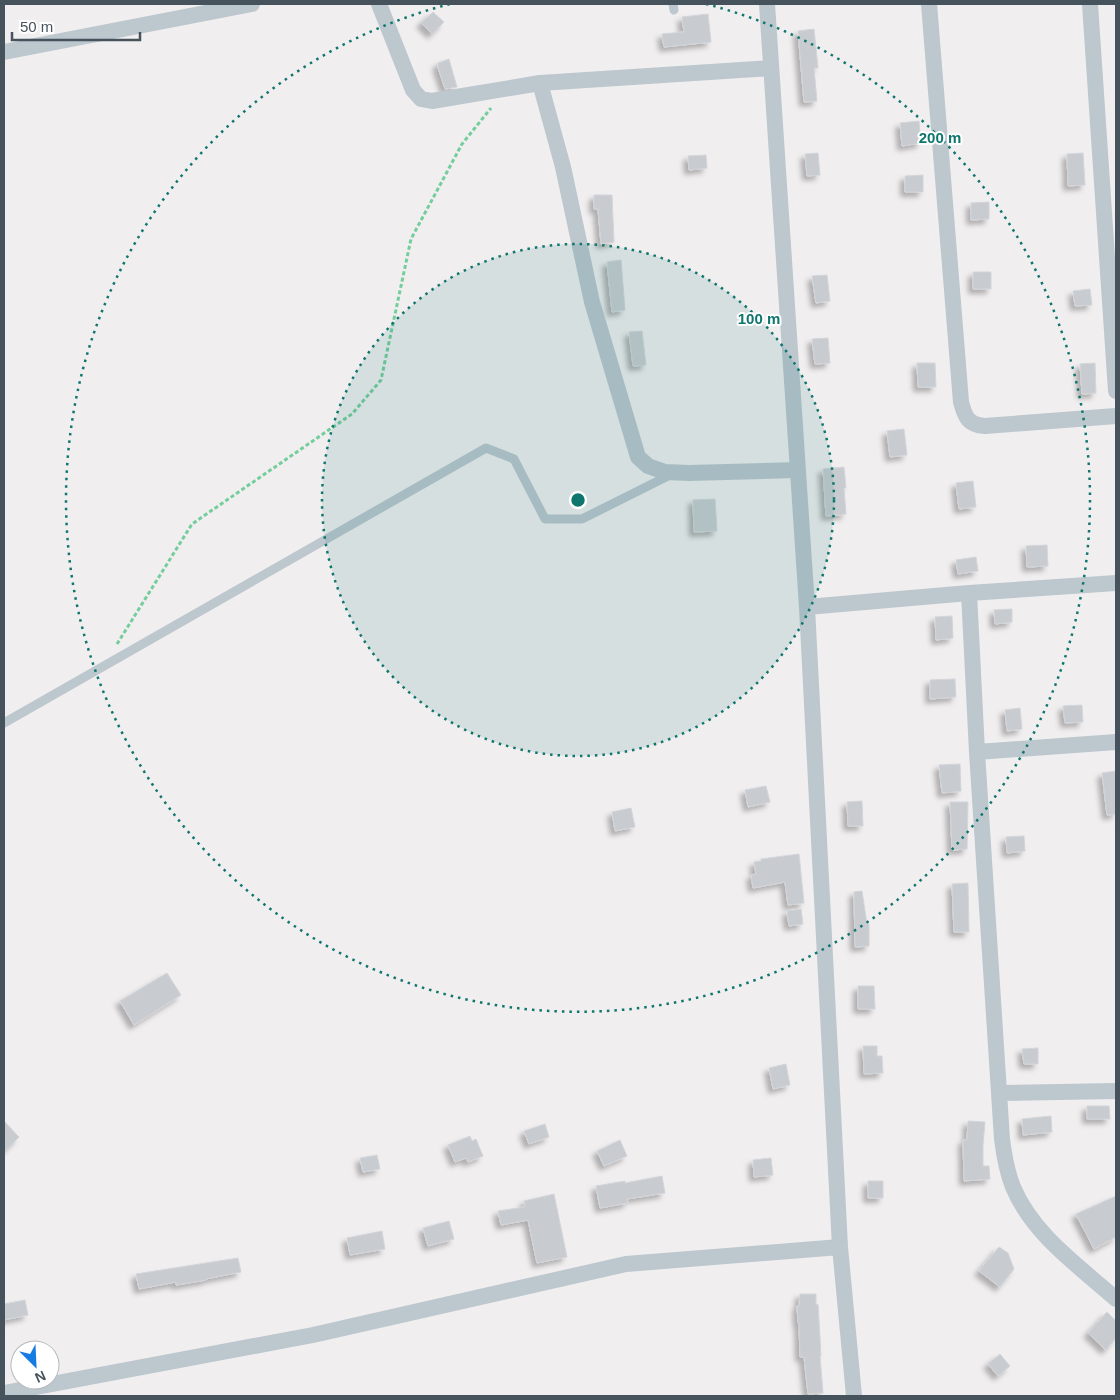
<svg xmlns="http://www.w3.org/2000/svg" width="1120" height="1400" viewBox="0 0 1120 1400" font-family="Arial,sans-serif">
<defs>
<filter id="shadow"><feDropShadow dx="-4.5" dy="4.5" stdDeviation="2.5" flood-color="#0004"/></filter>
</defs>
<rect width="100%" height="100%" fill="#f1eeef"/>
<path fill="#c8ccd1" stroke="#d2d5da" filter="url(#shadow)" d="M433,12L444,22L432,34L421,23Z
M708,14L711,42L664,47L662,34L684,32L682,17Z
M814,29L818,68H814L817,101L804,102L798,31Z
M449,59L457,87L445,89L438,68V63Z
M919,121L921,143L902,146L900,123Z
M818,153L820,175L807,176L805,154Z
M1083,153L1085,185L1068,186L1067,154Z
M706,155L707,168L689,170L688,156Z
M923,175V192H905V176Z
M594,195H612L614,242L601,244L598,209H594Z
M989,202V219L971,220V203Z
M621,260L625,310L612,312L607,262Z
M973,272H991V289H973Z
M827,275L830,301L816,303L812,276Z
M1090,289L1092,305L1075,306L1073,291Z
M642,331L646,365L633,366L629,332Z
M828,338L830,363L815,364L812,339Z
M917,363H935L936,387H918Z
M1095,363L1096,393L1082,394L1080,364Z
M904,429L907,455L890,457L887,431Z
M844,467L846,488H844L846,514L826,516L823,469Z
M973,481L976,507L959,509L956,483Z
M715,499L717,531L694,532L693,500Z
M1047,545L1048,566L1027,567L1026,546Z
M976,557L978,571L958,574L956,560Z
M1012,609V622L995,624L994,610Z
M952,616L953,638L936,640L935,617Z
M955,679L956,697L930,699V680Z
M1082,705L1083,722L1065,723L1063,706Z
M1020,708L1022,729L1007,731L1005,710Z
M960,764L961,791L942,793L939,765Z
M1116,771V814L1107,815L1102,773Z
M766,786L770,802L748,807L745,790Z
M862,801L863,826H848L847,802Z
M950,802H968L967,849L952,850Z
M631,808L635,827L615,831L612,812Z
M1024,836L1025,851L1007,853L1006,837Z
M799,854L804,903L788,905L785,882L753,888L751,875L756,874L754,862L761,861V859Z
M968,883L969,932H954L952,884Z
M862,891L867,924H869V946L855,947L854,892Z
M801,909L803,924L789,926L787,911Z
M167,973L181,995L134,1025L120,1001Z
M858,986H874L875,1009H858Z
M863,1046H877V1056H882L883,1073L864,1074Z
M1038,1048V1064H1024L1022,1049Z
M786,1064L790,1085L773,1089L769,1068Z
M1087,1106H1109L1110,1119H1087Z
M1051,1116L1052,1132L1023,1135L1022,1119Z
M4,1121L19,1137L4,1152Z
M968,1121L985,1122L983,1145V1166H989L990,1179L964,1181L963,1140H967Z
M545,1124L549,1137L529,1144L524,1131Z
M470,1136L472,1141L476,1139L483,1156L468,1162L466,1158L455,1162L448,1145Z
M620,1140L627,1156L604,1166L597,1151Z
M377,1155L380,1169L363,1172L360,1158Z
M771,1158L773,1175L754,1177L753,1160Z
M662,1176L665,1193L627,1199L628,1203L600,1208L596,1186L625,1181V1183Z
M868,1181H883V1198H868Z
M554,1194L567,1257L537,1263L528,1220L501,1225L498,1211L525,1207L524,1201Z
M1116,1196V1237L1094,1249L1076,1214Z
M449,1221L454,1239L428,1246L423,1228Z
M382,1231L385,1249L350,1255L347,1238Z
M999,1247L1008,1253L1014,1269L1000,1287L979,1271Z
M238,1258L241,1272L206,1279V1280L176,1285V1282L139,1289L136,1274Z
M800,1294H816V1305L818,1304L820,1337L821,1356H820L823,1393L808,1394L804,1357H800L799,1323H798L797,1306H799Z
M25,1300L28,1315L4,1320V1304Z
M1107,1312L1116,1321V1338L1106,1350L1088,1333Z
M1000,1354L1010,1366L998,1376L988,1364Z"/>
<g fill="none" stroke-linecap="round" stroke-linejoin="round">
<path stroke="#73ce9c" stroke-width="3" stroke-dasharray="4 2.5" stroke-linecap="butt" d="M117,644L192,524L352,414L381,380L411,239L462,144L491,108"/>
<path stroke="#bcc7ce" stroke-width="9" d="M673,4L674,10
M4,723L486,448L514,459L545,519H582L672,474"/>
<path stroke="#bcc7ce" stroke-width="16" d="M379,4L413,90L421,99L432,101L540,83
M767,4L807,607L840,1247L854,1396
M929,4L961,402C965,417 968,425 985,426L1116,416
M1090,4L1116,391
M4,52L252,4
M771,68L540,83L563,167L592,302L638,457L648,466L665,472L689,473L798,470
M969,593L977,752L1002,1139C1004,1155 1007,1172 1013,1187C1033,1235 1079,1266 1116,1299
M807,607L969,593L1116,583
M977,752L1116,742
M1000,1093L1116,1091
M4,1393L313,1335L626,1264L840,1247"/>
</g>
<circle cx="578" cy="500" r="256" fill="#0f766e" fill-opacity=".12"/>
<g fill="none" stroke="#0f766e" stroke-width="2.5" stroke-dasharray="2.5 5">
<circle cx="578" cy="500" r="256"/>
<path d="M706 4A512 512 0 1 1 450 4"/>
</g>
<circle cx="578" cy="500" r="8" fill="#0f766e" stroke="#fff" stroke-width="2.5"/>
<g font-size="15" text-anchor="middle" font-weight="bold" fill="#0f766e" stroke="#fff" stroke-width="4" stroke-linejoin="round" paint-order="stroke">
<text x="940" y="143">200 m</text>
<text x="759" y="324">100 m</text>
</g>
<rect width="1120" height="1400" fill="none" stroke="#46535c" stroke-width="10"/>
<g transform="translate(35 1365) rotate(156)"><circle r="24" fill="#ffffff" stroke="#b5babe"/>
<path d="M0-4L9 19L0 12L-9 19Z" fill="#167ce4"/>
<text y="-8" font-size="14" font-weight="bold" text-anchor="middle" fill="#46535c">N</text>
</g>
<path d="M12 32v8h128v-8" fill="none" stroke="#46535c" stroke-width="2.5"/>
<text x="20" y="32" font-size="15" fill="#46535c" stroke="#ffffff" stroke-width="4" paint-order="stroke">50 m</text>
</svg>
